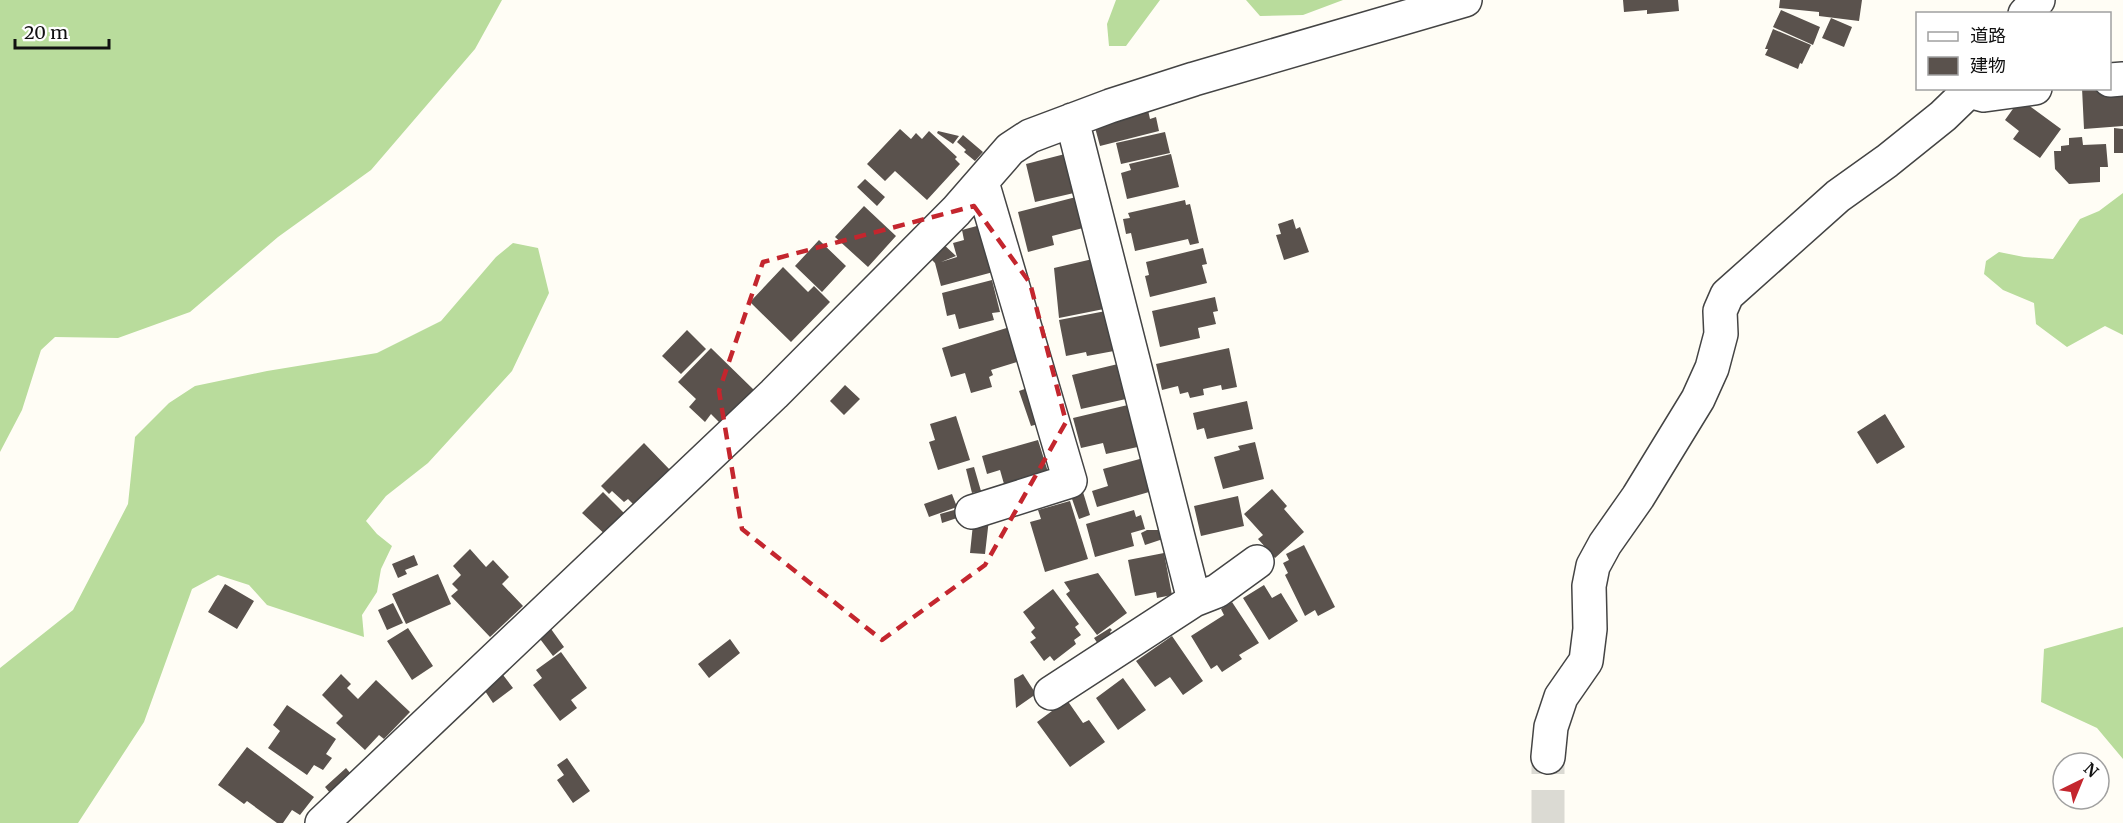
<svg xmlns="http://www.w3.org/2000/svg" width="2123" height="823" viewBox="0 0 2123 823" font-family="Merriweather,'Noto Sans JP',serif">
<rect width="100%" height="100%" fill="#fffdf5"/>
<path fill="#b9dc9c" d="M0,0H502L475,49L371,170L278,237L190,312L118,338L55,337L41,350L22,410L0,452Z
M1116,0H1160L1126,46H1109L1107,24Z
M1246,0H1343L1303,15L1260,16Z
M2123,193V335L2105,326L2067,347L2036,324L2034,303L2003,290L1984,274L1986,261L1999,252L2024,257L2053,259L2080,219L2099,211Z
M513,243L538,248L549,293L512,371L428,463L386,496L366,521L377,534L392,546L381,569L377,592L362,615L364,637L267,605L249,585L218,575L192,589L144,722L78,823H0V668L73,610L128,504L135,437L169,403L195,386L267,371L377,353L441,321L496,257Z
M2123,627V759L2097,728L2041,702L2044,649Z"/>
<path fill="#5a524d" d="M1623,0H1678L1679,11L1647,14V10L1624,12Z
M1780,0H1862L1859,21L1819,16V12L1779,8Z
M1781,10L1820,27L1813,45L1773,27Z
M1831,18L1852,27L1844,47L1822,38Z
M1773,29L1811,45L1802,64L1800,63L1798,69L1765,55L1768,49H1765Z
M2123,80V126L2084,129L2082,88H2110Z
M2020,99L2061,129L2040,158L2013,139L2019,131L2005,120Z
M1148,110L1150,119L1156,117L1159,131L1100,146L1094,124Z
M2114,128L2123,129V153H2114Z
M900,129L911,139L916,133L922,139L929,131L957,157L955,159L960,164L927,200L895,171L885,181L867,164Z
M938,131L959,136L953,144L937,133Z
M1165,132L1170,153L1121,164L1116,143Z
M963,135L983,152L975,161L964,152L966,150L957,142Z
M2082,137L2083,145L2106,144L2108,167H2100V182L2069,184L2055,169L2054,151H2061V146L2069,145V138Z
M1065,154L1074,193L1035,202L1026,164Z
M1171,154L1179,187L1127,199L1121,173L1131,170L1129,164Z
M865,179L885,197L877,206L857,187Z
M1076,197L1087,227L1052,236L1054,245L1028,252L1018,212Z
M1185,200L1186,205L1190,204L1199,243L1190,245L1188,239L1135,251L1131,233L1126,234L1123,219L1130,218L1128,213Z
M864,206L896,236L868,267L835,237Z
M1293,219L1296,229L1300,227L1309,252L1284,260L1276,235L1281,234L1278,224Z
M988,223L997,271L941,286L935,263L928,256L941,242L956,256L941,262L957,257L953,243L964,240L962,230Z
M819,240L846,266L822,292L795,266Z
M1203,248L1207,264L1202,265L1207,283L1150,297L1145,276L1149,275L1146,262Z
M1097,258L1109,308L1059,318L1054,268Z
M783,267L808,292L814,286L830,302L791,342L750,302Z
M992,280L1000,312L992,313L994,320L959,329L955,314L947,316L942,293Z
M1215,297L1218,311L1213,312L1216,324L1198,328L1200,338L1160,347L1152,311Z
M1111,310L1114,351L1087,356L1086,352L1066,356L1059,320Z
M1013,326L1018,343L1012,345L1017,362L991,370L993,375L989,377L992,387L971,393L965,373L951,377L942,348Z
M687,330L706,349L681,374L662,356Z
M711,348L754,390L721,424L711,414L705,422L689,407L696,399L678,382Z
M1229,348L1237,387L1222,390L1221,385L1203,389L1204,395L1190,398L1188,392L1180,394L1178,386L1162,390L1156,364Z
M1118,364L1126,399L1081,409L1072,375Z
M845,385L860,399L844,415L830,401Z
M1036,385L1048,421L1031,426L1019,391Z
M1247,401L1253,429L1207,439L1204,428L1197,430L1193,413Z
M1132,404L1142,446L1106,454L1103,443L1081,448L1073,418Z
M1885,414L1905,447L1877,464L1857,432Z
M956,416L970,460L938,470L929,442L935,440L930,424Z
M1038,440L1048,472L1004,484L1000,470L987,474L982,456Z
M1255,442L1264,479L1223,489L1214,457L1240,450L1238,446Z
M644,443L671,471L636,507L628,499L624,502L612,491L609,494L601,486Z
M1147,457L1156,490L1097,507L1092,491L1108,486L1103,469Z
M974,467L981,491L972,493L966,469Z
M1272,489L1287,506L1284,509L1304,532L1275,558L1258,539L1263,535L1244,514Z
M603,492L629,518L609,538L582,513Z
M1083,492L1090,515L1079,519L1071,496Z
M952,494L957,507L929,517L924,504Z
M1238,496L1244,526L1201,536L1194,506Z
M1070,501L1088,559L1045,572L1030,522L1041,519L1038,510Z
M961,508L963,516L942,523L940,514Z
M1134,510L1136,517L1141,515L1145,529L1131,533L1134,546L1095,557L1086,524Z
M989,519L985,554L970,553L973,524Z
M1147,530H1161L1163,539L1145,545L1141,533Z
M1304,545L1335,607L1318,616L1315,610L1305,616L1285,575L1288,573L1283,563L1289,560L1286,554Z
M470,549L486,567L493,560L509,577L502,584L523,606L490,637L451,596L458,590L452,584L461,575L453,566Z
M1164,553L1172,595L1157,598L1156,592L1135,596L1128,560Z
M414,555L418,565L405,570L407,574L398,578L392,564Z
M1098,573L1127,613L1097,635L1066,594L1070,591L1064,582Z
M438,574L451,604L406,624L392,594Z
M225,584L254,601L237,629L208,612Z
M1264,585L1272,598L1281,593L1298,621L1269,640L1243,598Z
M1053,589L1079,624L1075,627L1081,635L1074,640L1076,644L1054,661L1050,656L1044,661L1030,642L1036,638L1031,632L1035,628L1023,612Z
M1232,602L1259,643L1239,655L1242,659L1222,672L1217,665L1211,669L1191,636L1224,615L1221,609Z
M393,603L403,623L387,630L378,610Z
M546,622L564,647L553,656L534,631Z
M408,628L433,666L412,680L387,641Z
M1110,628L1112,630L1110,632L1117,641L1102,650L1094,638Z
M1172,636L1203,681L1183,695L1170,677L1155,687L1136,661Z
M730,639L740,653L709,678L698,664Z
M561,652L587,688L571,700L577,708L560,721L533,685L542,678L536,670Z
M500,671L513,688L493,703L481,685Z
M341,674L351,684L347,688L358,699L376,680L410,712L384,739L379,735L365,750L336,723L343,716L322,695Z
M1023,674L1036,694L1016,708L1014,679Z
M1123,678L1146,710L1118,730L1096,698Z
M1067,700L1083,723L1089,720L1105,742L1070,767L1037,722Z
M287,705L336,739L326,754L332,758L323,770L314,765L307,775L268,748L280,731L273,725Z
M247,747L314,797L300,815L292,810L283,823H277L247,801L244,804L218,785Z
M567,758L590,791L573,803L557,780L564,775L557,765Z
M346,768L356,780L335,799L325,787Z"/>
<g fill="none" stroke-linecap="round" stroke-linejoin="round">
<path stroke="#dbdad3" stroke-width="33" stroke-dasharray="33 16" stroke-linecap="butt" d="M1548,823V757"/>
<defs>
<path id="street" d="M2025,14L2038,0
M2110,80L2123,79
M1969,91L1984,95L2035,88
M1072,120L1194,600
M972,512L1070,481L982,182
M1051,693L1194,600L1217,591L1257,562
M1548,757L1551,727L1561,697L1586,661L1590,629L1589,586L1593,566L1605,544L1638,497L1698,399L1712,368L1721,334L1720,311L1727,295L1838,196L1887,161L1943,116L1972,88
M322,823L774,394L956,211L1010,149L1030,136L1110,106L1194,79L1465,0"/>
</defs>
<use href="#street" stroke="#444" stroke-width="36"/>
<use href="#street" stroke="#fff" stroke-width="33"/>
</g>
<path fill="none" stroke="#c4262e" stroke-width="4.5" stroke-dasharray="12 8" stroke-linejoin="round" d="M974,206L1030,283L1066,422L985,565L882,640L742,529L719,391L763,262Z"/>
<rect x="1916" y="12" width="195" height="78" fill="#ffffff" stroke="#a0a0a0" stroke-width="1.5"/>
<rect x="1928" y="32" width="30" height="9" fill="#ffffff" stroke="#a0a0a0" stroke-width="1.5"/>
<text x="1970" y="42" font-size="18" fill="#111111">道路</text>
<rect x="1928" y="57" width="30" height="18" fill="#5a524d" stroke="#a0a0a0" stroke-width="1.5"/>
<text x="1970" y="72" font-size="18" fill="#111111">建物</text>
<g transform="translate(2081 781) rotate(43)"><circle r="28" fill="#ffffff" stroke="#a0a0a0" stroke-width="1.5"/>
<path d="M0-4.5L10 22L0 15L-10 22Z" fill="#c4262e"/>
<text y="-9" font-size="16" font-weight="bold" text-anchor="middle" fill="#111111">N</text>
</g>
<path d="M15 39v9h94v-9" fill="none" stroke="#111111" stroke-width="3"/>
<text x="24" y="39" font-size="18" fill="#111111" stroke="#ffffff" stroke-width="4.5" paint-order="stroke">20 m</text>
</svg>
